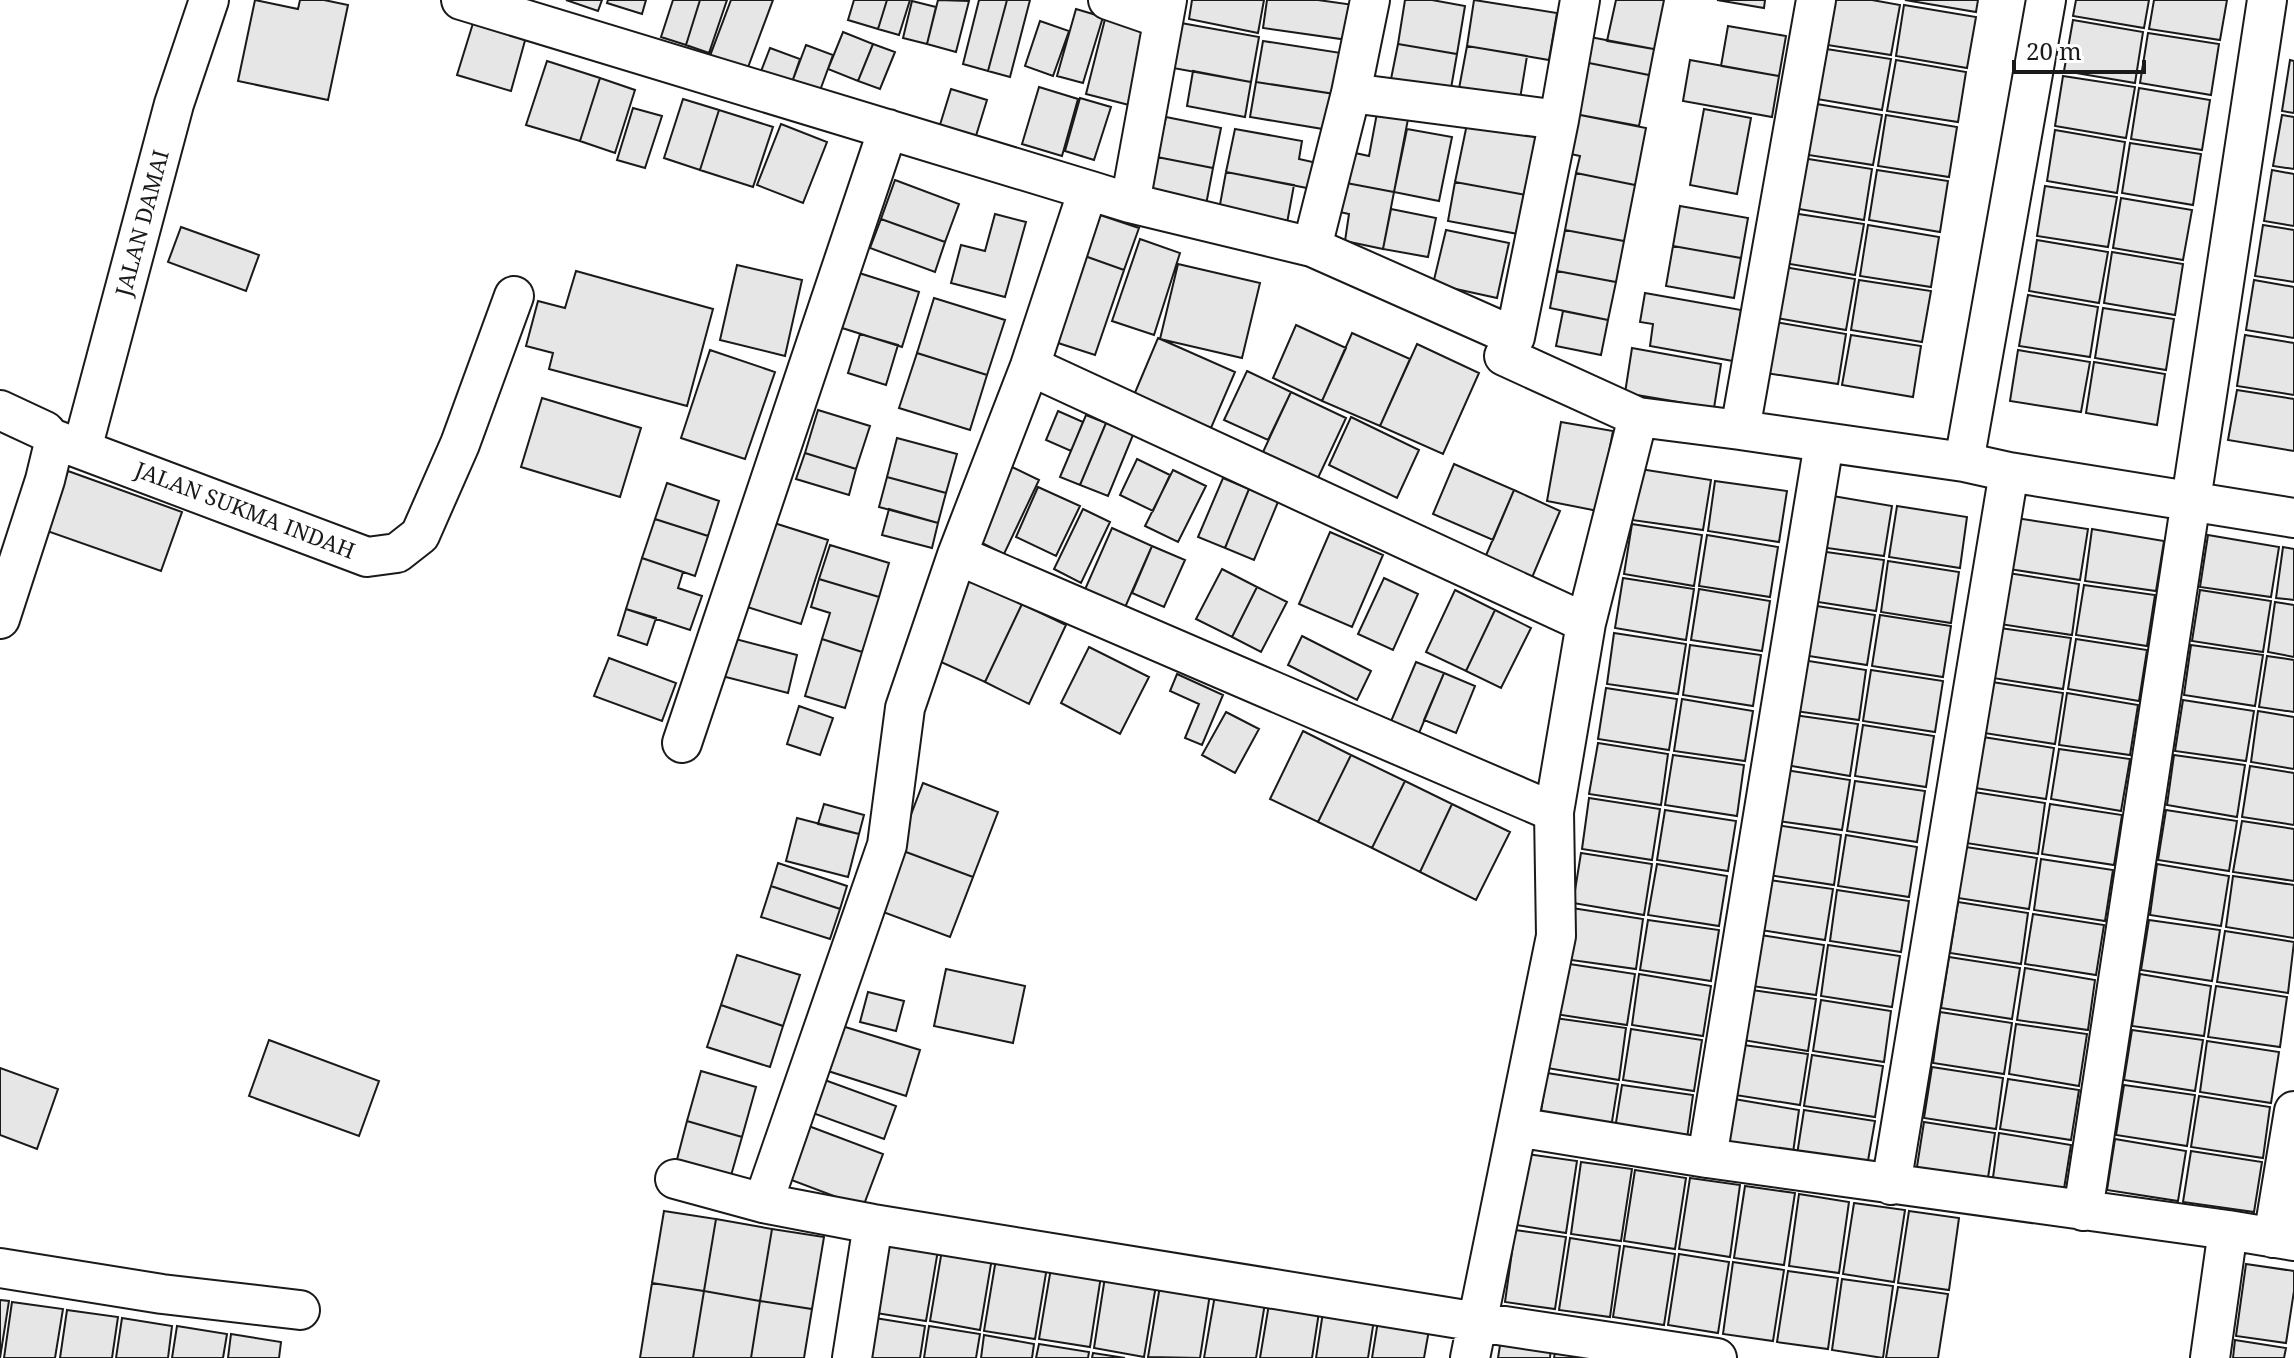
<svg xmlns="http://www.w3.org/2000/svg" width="2294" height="1358" viewBox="0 0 2294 1358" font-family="'Noto Serif',serif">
<rect width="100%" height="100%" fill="#fff"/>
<path fill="#e6e6e6" stroke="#1a1a1a" stroke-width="2" d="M255,0L298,9L300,0H324L348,5L328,100L238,81Z
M566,0H602L598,11Z
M608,0H646L642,14L607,3Z
M673,0H700L686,45L661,37Z
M700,0H727L709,53L686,45Z
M731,0H773L747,70L710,56Z
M887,0H910L899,35L878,29Z
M887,0L878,29L848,20L854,0Z
M938,0L969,1L956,52L927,44Z
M979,0H1007L988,71L963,64Z
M1007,0H1030L1010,77L988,71Z
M1192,0H1264L1258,33L1189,19Z
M1267,0H1318L1354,5L1348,40L1263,28Z
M1405,0H1432L1465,6L1457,54L1398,44Z
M1474,0L1557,13L1549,60L1467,46Z
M1616,0H1664L1654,49L1607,41Z
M1717,0H1765L1764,8Z
M1828,0H1872L1900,5L1891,55L1821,44Z
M1905,0H1978L1976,12Z
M2076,0H2149L2144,28L2073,16Z
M2154,0H2227L2220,40L2149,29Z
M912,1L936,7L927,44L903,38Z
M1904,5L1976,17L1967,68L1896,56Z
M1076,9L1103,17L1083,83L1057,76Z
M1105,19L1152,31L1133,106L1086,94Z
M474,20L526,37L511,91L457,75Z
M2073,20L2143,32L2135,83L2064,71Z
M1040,21L1069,31L1053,76L1025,66Z
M1181,23L1259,37L1251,82L1173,68Z
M1728,26L1786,36L1779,76L1721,66Z
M843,32L873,44L858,81L828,69Z
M2148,33L2219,44L2211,95L2140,83Z
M1590,37L1654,49L1649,75L1584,62Z
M1263,41L1341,53L1335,94L1256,82Z
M873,44L895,52L880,89L858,81Z
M1398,44L1457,54L1450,94L1390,84Z
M806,45L833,55L818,96L791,85Z
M1467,46L1527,56L1519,105L1458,94Z
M770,48L800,59L791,85L760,74Z
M1820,48L1891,59L1882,110L1811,98Z
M1690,60L1779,76L1772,117L1683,101Z
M1896,60L1966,72L1958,122L1887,111Z
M2290,60L2294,61V113L2282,111Z
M547,61L600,78L580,141L526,125Z
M1584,62L1649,75L1639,126L1575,114Z
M1193,71L1251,82L1245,117L1187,106Z
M2063,76L2135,87L2126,138L2055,126Z
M600,78L635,90L615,153L580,141Z
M1256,82L1335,94L1329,130L1250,117Z
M1039,87L1078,99L1062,156L1022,144Z
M2139,88L2210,100L2202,150L2131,139Z
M951,89L987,100L975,139L939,128Z
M1080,98L1111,107L1094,160L1065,151Z
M683,99L719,110L700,170L664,158Z
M1811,103L1882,115L1873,165L1802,154Z
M633,108L662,116L645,168L617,160Z
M1704,109L1751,118L1737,194L1690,185Z
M719,110L773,127L753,187L700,170Z
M1377,113L1408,119L1394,192L1341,182L1346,151L1369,156Z
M1575,114L1646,128L1635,185L1576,173L1580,156L1566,153Z
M1886,115L1957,127L1949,177L1878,166Z
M2282,115L2294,117V169L2273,166Z
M1166,117L1221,128L1213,168L1157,157Z
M781,124L827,142L803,203L757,185Z
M1467,124L1537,137L1526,195L1455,182Z
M1235,129L1302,141L1299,159L1317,163L1312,189L1226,172Z
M1407,129L1452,137L1439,201L1394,192Z
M2055,130L2125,142L2117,193L2047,181Z
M2130,143L2201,154L2193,205L2122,193Z
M1157,157L1213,168L1205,210L1149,199Z
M1802,158L1872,169L1864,220L1793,208Z
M1877,170L1948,181L1940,232L1869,220Z
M2272,170L2294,174V226L2264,221Z
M1226,172L1294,185L1287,223L1219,210Z
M1576,173L1635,185L1624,241L1565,230Z
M895,180L959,204L945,242L881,219Z
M1341,182L1394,192L1383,249L1345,241L1349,214L1335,211Z
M1455,182L1526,195L1518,234L1448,221Z
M2045,186L2117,197L2108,247L2037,236Z
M2121,198L2192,210L2183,260L2113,248Z
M1680,206L1748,218L1741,258L1673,246Z
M1391,209L1436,218L1428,257L1383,249Z
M1792,213L1864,224L1855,275L1784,263Z
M995,214L1026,222L1005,297L951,283L961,245L985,251Z
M1097,214L1139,228L1124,270L1082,255Z
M881,219L945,242L935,272L870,248Z
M1868,225L1939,237L1931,287L1860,276Z
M2263,225L2294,230V282L2255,276Z
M181,227L259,255L246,291L168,262Z
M1446,230L1509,243L1497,298L1433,284Z
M1565,230L1624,241L1616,282L1557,271Z
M1140,239L1180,253L1154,335L1112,321Z
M2037,240L2108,252L2099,303L2029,291Z
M1673,246L1741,258L1734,298L1666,286Z
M2112,252L2183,264L2175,315L2104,303Z
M1082,255L1124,270L1095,355L1052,341Z
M1178,264L1260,283L1242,358L1160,339Z
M737,265L802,280L785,356L720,340Z
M1784,267L1855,279L1846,330L1776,318Z
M576,271L713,309L687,406L549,369L553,353L526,346L538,301L565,308Z
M1557,271L1616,282L1608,320L1550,308Z
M856,272L919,292L902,347L839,327Z
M1859,280L1931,291L1922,342L1851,330Z
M2254,280L2294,287V338L2246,330Z
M1645,293L1741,310L1733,361L1650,346L1653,324L1640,322Z
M2028,295L2098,307L2090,357L2019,346Z
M934,298L1005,320L987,375L917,353Z
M2103,308L2174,319L2166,370L2095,358Z
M1563,311L1608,320L1601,355L1556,346Z
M1775,322L1846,334L1838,384L1766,373Z
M1296,325L1346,348L1322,401L1273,378Z
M1352,333L1410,359L1380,426L1322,401Z
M860,334L898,345L886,385L848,373Z
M1851,335L1921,346L1913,397L1842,385Z
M2245,335L2294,343V395L2237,386Z
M1158,338L1235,372L1211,428L1134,395Z
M1417,344L1479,373L1443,454L1380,426Z
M1632,348L1721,364L1714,408L1625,393Z
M710,350L775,372L745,459L681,438Z
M2018,350L2090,362L2081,412L2010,401Z
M917,353L987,375L970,430L899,408Z
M2094,362L2165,374L2157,425L2086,413Z
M1247,371L1291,392L1268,440L1224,420Z
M2237,390L2294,399V451L2228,440Z
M1291,392L1346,418L1318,478L1263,452Z
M542,398L641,428L620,497L521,467Z
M818,410L870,426L856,469L805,453Z
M1058,411L1083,422L1071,451L1046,440Z
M1086,415L1106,423L1080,485L1060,477Z
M1351,417L1419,450L1397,498L1329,465Z
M1561,422L1613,431L1598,511L1547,501Z
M1106,423L1133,435L1108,496L1080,485Z
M897,438L957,454L946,493L887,477Z
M805,453L856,469L849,495L796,479Z
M1137,459L1170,475L1153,511L1120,495Z
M1454,464L1514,490L1493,540L1433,514Z
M1010,466L1039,480L1004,554L974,539Z
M1640,469L1711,480L1703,530L1632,520Z
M1173,470L1206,486L1178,542L1145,526Z
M68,471L182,512L161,571L47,531Z
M887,477L946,493L938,523L879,507Z
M1223,478L1249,489L1225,548L1198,537Z
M1715,481L1787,491L1779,542L1708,531Z
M667,483L719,501L708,536L655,519Z
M1038,487L1080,506L1056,556L1016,537Z
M1249,489L1278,502L1254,560L1225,548Z
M1514,490L1560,511L1531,580L1484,560Z
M1821,494L1892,506L1884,556L1813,546Z
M1897,506L1967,517L1960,568L1889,557Z
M889,509L938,523L932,548L882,535Z
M1083,509L1110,522L1081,583L1054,569Z
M2016,518L2088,529L2080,580L2009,569Z
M655,519L708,536L695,576L642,558Z
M771,522L828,540L801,624L744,606Z
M1632,524L1702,535L1694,586L1624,574Z
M1112,528L1152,546L1123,612L1083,594Z
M2092,529L2164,541L2156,591L2085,581Z
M1330,532L1383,555L1352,627L1299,604Z
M1707,535L1778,547L1770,597L1699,586Z
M2208,535L2279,547L2271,597L2200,587Z
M830,545L889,563L879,597L819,579Z
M1152,546L1185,560L1164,607L1132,593Z
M2283,547L2294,549V600L2276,598Z
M1812,550L1884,560L1876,611L1805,600Z
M642,558L683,572L678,588L702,596L690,630L626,609Z
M1888,561L1959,572L1951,623L1881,612Z
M1222,569L1257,587L1232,637L1196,619Z
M2008,573L2079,584L2072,635L2000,624Z
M967,578L1022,604L985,682L930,657Z
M1384,578L1418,594L1393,650L1358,634Z
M1623,578L1694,589L1686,640L1615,628Z
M819,579L879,597L862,652L822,639L830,613L811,607Z
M2084,585L2155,595L2147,646L2076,635Z
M1257,587L1287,602L1261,652L1232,637Z
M1699,589L1770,601L1762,651L1691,640Z
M1455,590L1495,610L1466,671L1426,652Z
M2200,590L2271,601L2263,652L2192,641Z
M2275,602L2294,605V657L2268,652Z
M1022,604L1066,625L1029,704L985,682Z
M1804,604L1875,615L1867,665L1796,654Z
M626,609L656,618L647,645L618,635Z
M1495,610L1531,628L1501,688L1466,671Z
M1880,615L1951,626L1943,677L1872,666Z
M2000,628L2071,638L2063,689L1993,678Z
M1614,633L1686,644L1678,694L1607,684Z
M724,636L797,655L788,693L714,674Z
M1302,636L1371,671L1357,700L1288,665Z
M822,639L862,652L845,708L805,696Z
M2076,639L2147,650L2139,701L2068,689Z
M1690,645L1761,655L1753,706L1683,695Z
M2191,645L2263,655L2255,706L2184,695Z
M1089,647L1149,677L1120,734L1061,703Z
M2267,656L2294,660V712L2259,707Z
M609,658L676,683L662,721L594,696Z
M1796,659L1866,670L1859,720L1788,710Z
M1416,662L1444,673L1417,738L1389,726Z
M1871,670L1943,681L1935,732L1863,721Z
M1444,673L1475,686L1456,733L1424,720Z
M1177,674L1223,695L1202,745L1185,738L1199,704L1170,691Z
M1992,682L2063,693L2055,744L1984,733Z
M1606,688L1677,699L1669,750L1598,739Z
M2067,693L2138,705L2130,755L2059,745Z
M1682,699L1753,711L1745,761L1674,751Z
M2183,700L2254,711L2246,761L2175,751Z
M799,706L833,718L820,755L787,744Z
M2258,711L2294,717V769L2251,762Z
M1226,712L1259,729L1235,773L1202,755Z
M1787,714L1858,724L1850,776L1780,764Z
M1863,725L1934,736L1926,787L1855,776Z
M1303,731L1351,755L1318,822L1270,799Z
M1983,737L2054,748L2046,799L1975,788Z
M1598,743L1668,754L1661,805L1589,794Z
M2059,749L2130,759L2121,811L2051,799Z
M1351,755L1405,781L1372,848L1318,822Z
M1673,755L1744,765L1737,816L1665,805Z
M2174,755L2245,765L2237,817L2167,805Z
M2250,766L2294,773V825L2242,817Z
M1779,769L1850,780L1842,830L1771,820Z
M1405,781L1452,804L1420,872L1372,848Z
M1855,781L1925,791L1917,842L1847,831Z
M923,783L998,812L973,877L898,849Z
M1974,792L2045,803L2038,854L1966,843Z
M1589,798L1660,809L1652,860L1582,849Z
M824,804L864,815L859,834L818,824Z
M1452,804L1510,832L1476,900L1420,872Z
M2050,804L2122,815L2114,865L2042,854Z
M1665,810L1736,821L1728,871L1657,860Z
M2166,810L2237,821L2229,871L2158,860Z
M797,818L859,834L848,877L786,861Z
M2242,821L2294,829V881L2233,872Z
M1770,824L1841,835L1834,885L1762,874Z
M1846,835L1917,847L1909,897L1838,886Z
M1966,847L2037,858L2029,909L1958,898Z
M898,849L973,877L950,937L875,909Z
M1581,853L1652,864L1644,915L1573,903Z
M2041,859L2113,870L2105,921L2034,910Z
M778,863L847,886L840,909L771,886Z
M1657,864L1727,876L1719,926L1648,915Z
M2157,864L2229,876L2221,926L2150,915Z
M2233,876L2294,885V938L2226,927Z
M1762,879L1833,889L1825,940L1754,929Z
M771,886L840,909L830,939L761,917Z
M1837,890L1909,901L1901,952L1830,941Z
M1958,902L2028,913L2021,964L1950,953Z
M1572,908L1643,919L1636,969L1564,959Z
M2033,914L2104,925L2096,975L2025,964Z
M1648,920L1719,930L1711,981L1640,970Z
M2149,920L2220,930L2212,981L2141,970Z
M2225,931L2294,942L2288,993L2217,982Z
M1754,934L1824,945L1816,995L1745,985Z
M1828,945L1900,956L1892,1007L1821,996Z
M737,955L800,975L783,1026L721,1005Z
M1949,957L2020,968L2012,1019L1941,1008Z
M1563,963L1635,974L1627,1025L1555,1014Z
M2025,968L2095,980L2088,1030L2017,1020Z
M946,969L1025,986L1013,1043L934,1026Z
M1639,974L1711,986L1703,1036L1632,1025Z
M2140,974L2211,986L2204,1036L2132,1026Z
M2216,986L2287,997L2280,1047L2208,1037Z
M1745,989L1816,999L1808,1051L1737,1039Z
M868,992L904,1001L896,1031L860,1022Z
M1821,1000L1891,1011L1884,1062L1813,1051Z
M721,1005L783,1026L770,1067L707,1047Z
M1940,1012L2012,1023L2004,1074L1933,1063Z
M1555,1018L1626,1028L1619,1080L1547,1068Z
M2016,1024L2087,1034L2079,1086L2009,1074Z
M842,1026L920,1050L906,1096L828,1071Z
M1631,1029L1702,1040L1694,1091L1623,1080Z
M2132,1030L2203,1040L2195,1091L2124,1080Z
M269,1040L379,1081L359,1136L249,1096Z
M2207,1041L2279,1052L2271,1103L2200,1092Z
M1736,1044L1808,1054L1800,1105L1729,1094Z
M1812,1055L1883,1066L1875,1117L1804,1106Z
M1932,1067L2003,1078L1996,1129L1924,1118Z
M0,1068L58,1089L37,1149L0,1135Z
M701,1071L756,1087L742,1137L687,1121Z
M1547,1073L1618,1084L1610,1134L1539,1124Z
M822,1079L896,1106L884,1139L810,1112Z
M2008,1079L2079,1090L2071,1140L2000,1129Z
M1622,1085L1693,1095L1686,1146L1614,1135Z
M2124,1085L2195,1095L2187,1146L2116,1135Z
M2199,1096L2270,1107L2263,1158L2191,1147Z
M1728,1098L1799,1110L1792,1160L1720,1150Z
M1804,1110L1875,1121L1866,1172L1796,1161Z
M687,1121L742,1137L728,1186L674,1171Z
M1924,1122L1995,1133L1987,1184L1916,1173Z
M806,1125L883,1154L863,1207L786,1178Z
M1999,1133L2071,1145L2063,1195L1992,1185Z
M2115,1139L2186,1151L2178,1201L2107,1190Z
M2191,1151L2262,1162L2254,1212L2183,1202Z
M1527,1154L1577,1161L1566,1233L1516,1225Z
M1581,1162L1632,1169L1621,1241L1571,1234Z
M1635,1170L1686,1178L1675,1249L1624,1241Z
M1690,1178L1740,1185L1730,1257L1679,1249Z
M1745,1186L1795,1193L1784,1265L1734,1258Z
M1799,1194L1849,1202L1839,1273L1789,1266Z
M1854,1203L1905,1210L1894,1282L1843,1274Z
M664,1211L716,1219L704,1291L652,1283Z
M1909,1211L1959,1218L1949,1290L1898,1283Z
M716,1219L772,1229L760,1301L704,1291Z
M772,1229L824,1237L812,1309L760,1301Z
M1515,1230L1566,1237L1555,1309L1505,1302Z
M1570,1238L1620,1246L1610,1317L1559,1310Z
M887,1241L938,1250L926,1321L876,1313Z
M1624,1246L1675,1254L1664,1325L1613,1317Z
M942,1250L992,1258L980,1330L930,1321Z
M1679,1254L1729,1262L1718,1333L1668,1325Z
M996,1259L1047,1267L1035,1339L984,1331Z
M1733,1262L1784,1270L1773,1341L1723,1334Z
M2246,1264L2294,1271V1291L2286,1343L2236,1336Z
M1051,1268L1101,1276L1090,1347L1039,1339Z
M1788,1271L1838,1278L1828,1349L1777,1342Z
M1105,1277L1156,1285L1144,1357L1094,1348Z
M1842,1279L1893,1286L1883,1358L1832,1350Z
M652,1283L704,1291L693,1358H640Z
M1160,1286L1210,1294L1200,1358L1148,1357Z
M1898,1287L1948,1294L1938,1358H1886Z
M704,1291L760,1301L751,1358H693Z
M1215,1295L1265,1303L1256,1358H1204Z
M0,1300L9,1301L0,1358Z
M760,1301L812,1309L804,1358H751Z
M12,1302L63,1309L55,1358H4Z
M1269,1304L1319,1312L1312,1358H1260Z
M67,1310L118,1317L112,1358H60Z
M1323,1312L1374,1320L1368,1358H1316Z
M122,1318L172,1326L168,1358H116Z
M875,1318L925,1326L920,1358H868Z
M1378,1321L1429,1330L1424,1358H1372Z
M177,1326L227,1334L223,1358H172Z
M929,1326L980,1334L976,1358H924Z
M231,1334L281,1342L279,1358H228Z
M984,1335L1034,1344L1032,1358H981Z
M1501,1339L1551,1346L1550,1358H1498Z
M2235,1340L2286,1348L2284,1358H2233Z
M1039,1344L1089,1352L1088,1358H1036Z
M1556,1347L1605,1358H1554Z
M1093,1353L1125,1358H1092Z"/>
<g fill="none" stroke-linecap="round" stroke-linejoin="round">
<defs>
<path id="minor" d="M461,0L1088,190L1030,366L957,555L905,708L887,845L763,1203
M1108,0L1163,19
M1351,93L1559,120
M1088,190L1130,203L1312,247L1515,337L1559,120L1580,0
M1130,203L1167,0
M1312,247L1351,93L1370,0
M1504,356L1638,417
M1030,366L1586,623
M0,410L45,431L51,438L53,447L45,480L0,619
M1740,430L1964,462L2009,472L2294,518
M51,438L367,557L397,553L420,535L460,444L514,296
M82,449L174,104L209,0
M1964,462L2046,0
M957,555L1554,812
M682,743L888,129
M1517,1127L1707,1158L2228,1230L2294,1241
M1707,1158L1824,443
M675,1179L763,1203L873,1224L1478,1322L1717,1358
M1891,1185L2009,472
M2083,1211L2267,0
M2273,1238L2294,1111
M0,1268L162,1294L300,1310
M852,1358L873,1224
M1470,1358L1556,936L1554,812L1586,623L1638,417L1740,430L1816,0
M2210,1358L2228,1230"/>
</defs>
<use href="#minor" stroke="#1a1a1a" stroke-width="42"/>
<use href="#minor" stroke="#fff" stroke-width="38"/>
</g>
<g text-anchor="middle" stroke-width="6" stroke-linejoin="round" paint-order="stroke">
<g font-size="22" fill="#1a1a1a" stroke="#fff">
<text transform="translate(142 223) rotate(-75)" y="8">JALAN DAMAI</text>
<text transform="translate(245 510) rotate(21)" y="8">JALAN SUKMA INDAH</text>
</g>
</g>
<path d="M2014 60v12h130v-12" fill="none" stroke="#1a1a1a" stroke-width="4"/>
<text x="2026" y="60" font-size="24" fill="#1a1a1a" stroke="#ffffff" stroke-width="6" paint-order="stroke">20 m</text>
</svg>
